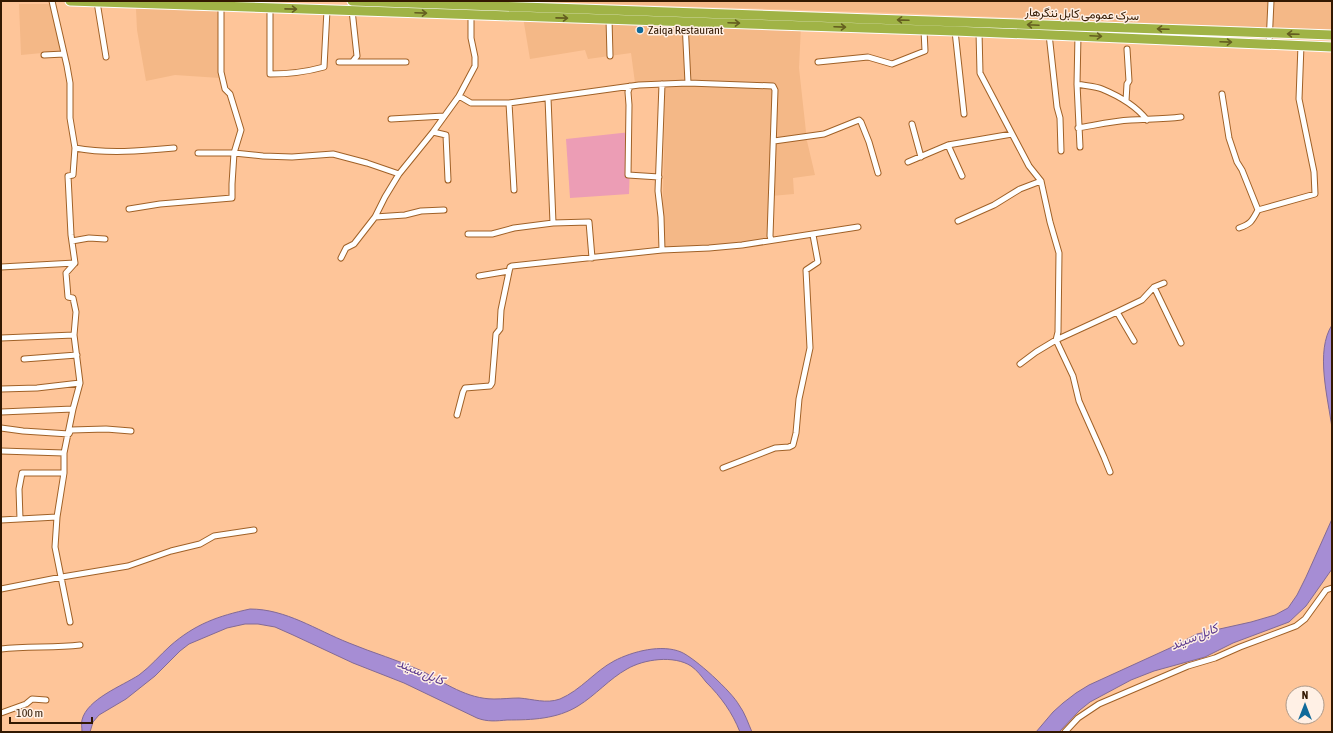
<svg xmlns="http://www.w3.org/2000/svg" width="1333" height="733" viewBox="0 0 1333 733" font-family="'Asap Condensed',Vazirmatn,sans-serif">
<rect width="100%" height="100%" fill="#fec599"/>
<path fill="#f4b887" d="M520,1H1332V30L899,13Z
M19,4H52L63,51L21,55Z
M218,8L220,78L175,75L146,81L137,30L136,9Z
M523,17L801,26L799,68L807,141L815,175L793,178L794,194L771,196V240L758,242L662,250L665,84L635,83L631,53L588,59L585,50L530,59Z"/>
<path fill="#ec9db5" d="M631,132L629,194L570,198L566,139Z"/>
<path fill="#a68dd4" stroke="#836a95" d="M1332,325V428C1328,398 1315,351 1332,325Z
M1332,519V569L1306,606L1289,622L1233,643L1205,657L1154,671L1131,680L1090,702L1080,710L1059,732H1036L1053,712L1063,703L1076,693L1089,685L1170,648L1197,634L1251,622L1275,615L1288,608L1297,595L1306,577Z
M250,609C286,609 316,630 349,643C373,653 398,660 422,671C445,683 467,699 494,699C503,699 511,698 519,698C533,699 546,704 560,699C581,690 595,671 614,661C633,651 662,644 681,652C695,658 732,692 739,705C745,713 748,723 752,732H740C732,712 721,697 706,682C702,677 697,670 691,666C674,655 644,659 627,669C609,679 596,695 578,706C557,719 532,720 507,720C497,721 487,722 477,718L404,683L353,663L293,635L275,627L258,624H245L227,628L189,644L180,651L155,676L126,699L99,715L93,722L90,732H82C82,728 81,723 82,720C87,699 122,686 139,675C150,667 160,655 170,646C195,624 218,616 250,609Z"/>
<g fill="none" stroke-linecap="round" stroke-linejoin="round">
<defs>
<path id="minor" d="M52,1L67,66L70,83V118L75,148L73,175L68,176L71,235L75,263L66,273L68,297L73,298L76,312L74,335L80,383
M97,2L106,57
M270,9V74C289,74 306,72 324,67L327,10
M352,10L357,56L353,61
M609,19L610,56
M685,22L688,83
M955,31L964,114
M979,32L980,73L1029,166L1041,181L1050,222L1059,253L1058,332L1056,340L1073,376L1079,401L1104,457L1110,472
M1049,34L1057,107L1060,118L1061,151
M1078,35L1077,84L1080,147
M1269,44L1271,1
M44,55L64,54
M339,62H406
M818,62L868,57L892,64L925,51L924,30
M1077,84C1085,86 1095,86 1102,89C1119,96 1136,106 1147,120
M630,86L628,92L629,105L628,175L659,177
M1222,94L1229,138L1237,162L1242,170L1258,210C1252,221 1251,224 1239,228
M459,96L471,103H509L639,85L688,83L773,86L775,90L770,236L771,240
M548,98L553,223
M1126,101L1127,84L1129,81L1127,49
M509,103L514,190
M391,119L444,116
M912,124L921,157
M1078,128C1096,125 1113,121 1131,120C1148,119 1165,119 1181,117
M433,132L446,135L448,180
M774,141L824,134L859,120L861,122L869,142L878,173
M948,145L962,176
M75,148C107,154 142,151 174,148
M198,153H234L263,156L292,157L333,154L367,163L399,174
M908,162L948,145L1012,134
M129,209L160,204L232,198V184L234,153L241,130L230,94L225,89L221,72V6
M1258,210L1315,194L1314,172L1299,99L1301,45
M375,217L405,215L421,211L444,210
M958,221L994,205L1020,189L1041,181
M468,234H492L514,228L553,223L589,222L592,258
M72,241L89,238L105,239
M662,250L661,217L658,191L662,84
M341,258L346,248L354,244L375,217L385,197L399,174L433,132L459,96L475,66V57L471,38V15
M1,267L75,263
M479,276L509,271
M1154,287L1181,343
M1117,312L1142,300L1154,287L1164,283
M1,338L74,335
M24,359L77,355
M1020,364L1036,352L1056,340L1117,312L1134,341
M1,389L37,388L80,383L73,409L64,453V473L57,517L55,547L70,622
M1,412L73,409
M457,415L463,392L465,388L490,386L492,383L496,334L500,329L501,310L510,267L512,266L662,250L709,248L742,245L858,227
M1,428L23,431L69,434L71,430L106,429L131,431
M1,451L64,453
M723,468L775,448L789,447L793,445L796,433L799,399L810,348L806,270L818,262L813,235
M20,519L19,489L22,473H64
M1,520L57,517
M1,589L62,577L128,566L171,551L200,544L214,536L254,530
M1,649C27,646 54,648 80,645
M1,713L26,704L32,699L46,700
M1065,732L1078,718L1099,704L1188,666L1215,658L1240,647L1296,626L1305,619L1326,590L1332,588"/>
<path id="trunk" d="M70,1L955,31L1332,47
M352,1L1332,35"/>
</defs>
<use href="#minor" stroke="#a06127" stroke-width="7"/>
<use href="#trunk" stroke="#fff" stroke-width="11"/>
<use href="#minor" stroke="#fff" stroke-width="5"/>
<use href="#trunk" stroke="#a0b346" stroke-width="9"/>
</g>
<defs><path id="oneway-shaft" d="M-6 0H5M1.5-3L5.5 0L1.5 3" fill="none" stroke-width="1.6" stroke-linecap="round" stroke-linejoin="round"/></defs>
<g stroke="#645e20">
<use href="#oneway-shaft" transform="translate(291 9) rotate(1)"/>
<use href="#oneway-shaft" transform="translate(421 13) rotate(2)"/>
<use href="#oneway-shaft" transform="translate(562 18) rotate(1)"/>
<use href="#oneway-shaft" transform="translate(903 20) rotate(-178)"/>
<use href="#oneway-shaft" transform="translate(734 23) rotate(2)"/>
<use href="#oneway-shaft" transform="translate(1033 25) rotate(-177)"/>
<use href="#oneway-shaft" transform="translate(840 27) rotate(2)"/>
<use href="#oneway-shaft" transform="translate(1163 29) rotate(-178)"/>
<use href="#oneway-shaft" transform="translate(1293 34) rotate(-178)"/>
<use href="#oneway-shaft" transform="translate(1096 36) rotate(3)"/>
<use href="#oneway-shaft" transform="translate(1226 42) rotate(2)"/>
</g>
<circle fill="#106a9a" stroke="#fff0e5" stroke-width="1.5" cx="640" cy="30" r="4"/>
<g text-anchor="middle" stroke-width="3" stroke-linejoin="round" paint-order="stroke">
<g font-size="12" fill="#321801" stroke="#fff0e5">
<text transform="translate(1082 14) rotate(2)" y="4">سرک عمومی کابل ننگرهار</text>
</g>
<g font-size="12" fill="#321801" stroke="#fff0e5" text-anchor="start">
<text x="648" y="34">Zaiqa Restaurant</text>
</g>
<g font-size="13" font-style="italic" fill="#5d3b8f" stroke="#fff0e5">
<text transform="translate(1194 636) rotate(-22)" y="5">کابل سيند</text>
<text transform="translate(421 671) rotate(23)" y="5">کابل سيند</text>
</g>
</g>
<rect width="1333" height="733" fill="none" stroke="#321801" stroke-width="4"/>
<g transform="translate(1305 705)"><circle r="19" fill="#fff0e5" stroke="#ad9a8a"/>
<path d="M0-3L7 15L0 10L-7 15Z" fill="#106a9a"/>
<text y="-6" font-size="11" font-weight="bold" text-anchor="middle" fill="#321801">N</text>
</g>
<path d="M10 717v6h82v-6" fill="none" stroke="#321801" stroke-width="2"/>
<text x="16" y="717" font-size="12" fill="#321801" stroke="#fff0e5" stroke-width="3" paint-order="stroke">100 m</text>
</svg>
